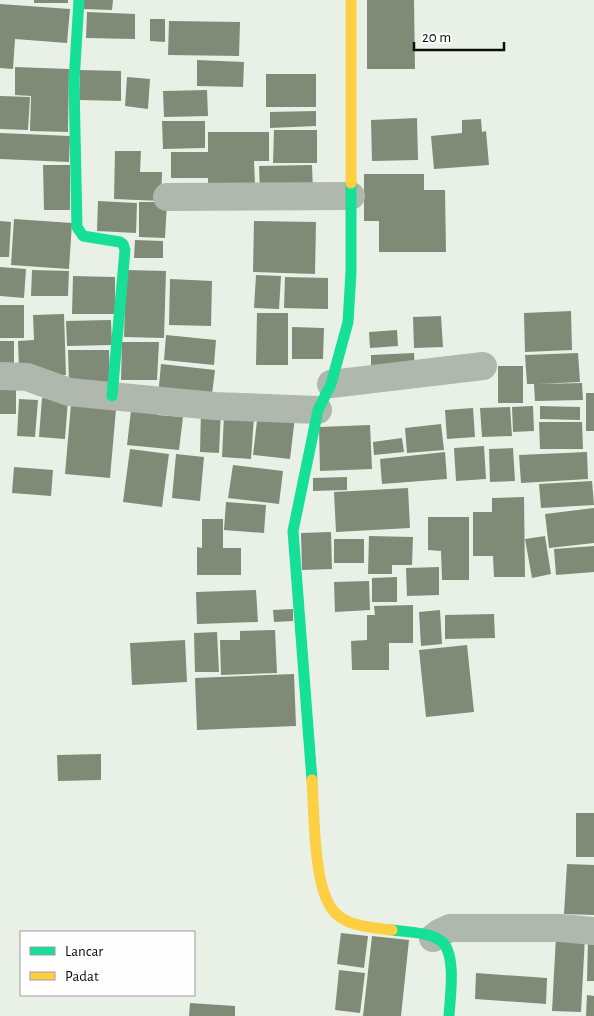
<svg xmlns="http://www.w3.org/2000/svg" width="594" height="1016" viewBox="0 0 594 1016" font-family="'Alegreya Sans',sans-serif">
<rect width="100%" height="100%" fill="#e9f1e6"/>
<path fill="#7f8b77" d="M34,0H68V3H34Z
M83,0H113L112,10L83,9Z
M367,0H414L415,69H367Z
M0,4L70,9L67,43L15,39L13,69L0,68Z
M87,12L135,14V39L86,38Z
M150,19H165V42L150,41Z
M169,21L240,22L239,56L168,55Z
M197,60L244,62L243,87L197,86Z
M15,67L69,69L68,132L30,131L31,96L15,95Z
M80,70L121,71V101L79,100Z
M266,74H316V107H266Z
M127,77L150,79L148,109L125,106Z
M207,90L208,116L164,117L163,91Z
M0,96L30,97L28,130L0,129Z
M316,111V126L270,128V112Z
M417,118L418,160L372,161L371,120Z
M481,119L482,132L486,131L489,165L434,169L431,136L462,133V120Z
M162,121H205V148L163,149Z
M274,130H317V163H273Z
M208,132H269V161H254L255,185H208V178H171V152H208Z
M0,133L70,136L69,162L0,159Z
M115,151H141L140,172H162L161,201L114,199Z
M43,165H70V210H44Z
M312,165L313,193L260,194L259,166Z
M364,174H424V190H445L446,252H379V221H364Z
M98,201L137,203L136,233L97,231Z
M139,202H167L165,238L139,237Z
M14,219L72,223L69,269L11,265Z
M0,221L11,222L9,257H0Z
M254,221L316,222L315,274L253,272Z
M135,240L163,241V258H134Z
M0,267L26,269L24,298L0,296Z
M32,270L69,271L68,296H31Z
M126,270L166,271L164,338L124,337Z
M256,275L281,276L279,309L254,308Z
M73,276L115,277V314H72Z
M285,277L328,278V309L284,308Z
M170,279L212,281L211,326L169,325Z
M0,305H24V338H0Z
M571,311L572,350L525,352L524,313Z
M257,313H288V365H256Z
M64,314L66,375L35,376L19,370L18,341L34,340L33,315Z
M441,316L443,347L414,348L413,317Z
M111,320L112,345L67,346L66,321Z
M292,327L324,328L323,359H292Z
M397,330L398,346L370,348L369,332Z
M166,335L216,340L214,365L164,360Z
M0,341H14V369H0Z
M122,342H159L157,380H121Z
M68,350H109L110,385H69Z
M414,353L415,370L371,372V355Z
M578,353L580,382L538,384L582,383L583,400L535,401L534,384H527L525,355Z
M161,364L215,370L211,402L158,397Z
M498,366H523V403H498Z
M0,381H16V414H0Z
M586,393H594V431H586Z
M42,398L68,400L65,439L39,437Z
M19,399L38,400L35,437L17,436Z
M132,402L158,405L157,415L183,417L179,450L127,445Z
M71,404L116,409L110,478L65,474Z
M533,406L534,431L513,432L512,407Z
M540,406L580,407V420L540,419Z
M510,407L512,436L482,437L480,408Z
M473,408L475,437L447,439L445,410Z
M201,409L221,410L219,453L200,452Z
M258,412L295,417L290,459L253,455Z
M224,415L254,417L251,459L222,457Z
M539,422H582L583,449H540Z
M441,424L444,450L407,453L405,428Z
M370,425L372,469L320,471L319,427Z
M402,438L404,452L374,455L373,442Z
M484,446L486,479L456,481L454,448Z
M513,448L515,481L490,482L489,449Z
M130,449L169,454L162,507L123,502Z
M445,452L447,479L382,484L380,459Z
M587,452L588,479L521,483L519,455Z
M176,454L204,457L200,501L172,498Z
M233,465L283,471L279,504L228,498Z
M14,467L53,470L51,496L12,493Z
M347,477V490L313,491V478Z
M592,481L594,505L541,508L539,484Z
M408,488L410,528L336,532L334,492Z
M524,497L525,577H494L493,556H473V512H492V498Z
M226,502L266,505L264,533L224,530Z
M594,508V543L549,548L545,514Z
M428,517H469V580H442L441,551L428,550Z
M202,519H223V548H241V575H197V547L202,548Z
M331,532L332,569L302,570L301,533Z
M369,536L413,537L412,565H392V574H368Z
M545,536L551,574L532,578L525,539Z
M334,539H364V563H334Z
M594,546V572L556,575L554,549Z
M439,567V595L407,596L406,568Z
M397,577V602H372V578Z
M369,581L370,610L335,612L334,582Z
M256,590L258,622L197,624L196,592Z
M413,605V643H389V670H352L351,641L367,640V615H375L374,606Z
M293,609V621L274,622L273,610Z
M440,610L442,644L421,646L419,612Z
M494,614L495,638L445,639V615Z
M275,630L277,673L221,675L220,640H240V631Z
M217,632L219,672H195L194,633Z
M185,640L187,682L132,685L130,643Z
M467,645L474,712L426,717L419,650Z
M294,674L296,726L197,730L195,678Z
M101,754V780L58,781L57,755Z
M576,813H594V857H576Z
M567,864L594,865V915L564,914Z
M341,933L368,936L364,968L337,964Z
M372,936L409,940L401,1016H363Z
M556,936L585,937L581,1012L552,1011Z
M588,939H594V981H587Z
M339,970L365,973L360,1013L335,1010Z
M476,973L547,978L546,1004L475,999Z
M587,995L594,996V1016H586Z
M190,1003L235,1006V1016H189Z"/>
<g fill="none" stroke-linecap="round" stroke-linejoin="round">
<path stroke="#b0b8ad" stroke-width="28" d="M167,197L351,196
M0,376L27,377L69,392L214,406L318,410
M331,384L483,366
M433,938L439,933L450,928H560L594,931"/>
<path stroke="#16e098" stroke-width="11" d="M79,0L74,82L77,227L83,236L120,242L123,244L125,250L112,396
M312,780L293,531L318,410L331,384L348,322L351,272V183
M392,930C407,932 429,932 441,941C457,953 450,998 449,1016"/>
<path stroke="#ffcf43" stroke-width="11" d="M351,0V183
M312,780C314,812 314,876 328,902C330,908 335,913 340,917C354,927 376,928 392,930"/>
</g>
<rect x="20" y="931" width="175" height="65" fill="#fefefe" stroke="#9d9e9c"/>
<rect x="30" y="947" width="25" height="8" fill="#16e098" stroke="#9d9e9c"/>
<text x="65" y="956" font-size="15" fill="#0b0f09">Lancar</text>
<rect x="30" y="972" width="25" height="8" fill="#ffcf43" stroke="#9d9e9c"/>
<text x="65" y="981" font-size="15" fill="#0b0f09">Padat</text>
<path d="M414 42v8h90v-8" fill="none" stroke="#0b0f09" stroke-width="2.5"/>
<text x="422" y="42" font-size="15" fill="#0b0f09" stroke="#fefefe" stroke-width="4" paint-order="stroke">20 m</text>
</svg>
